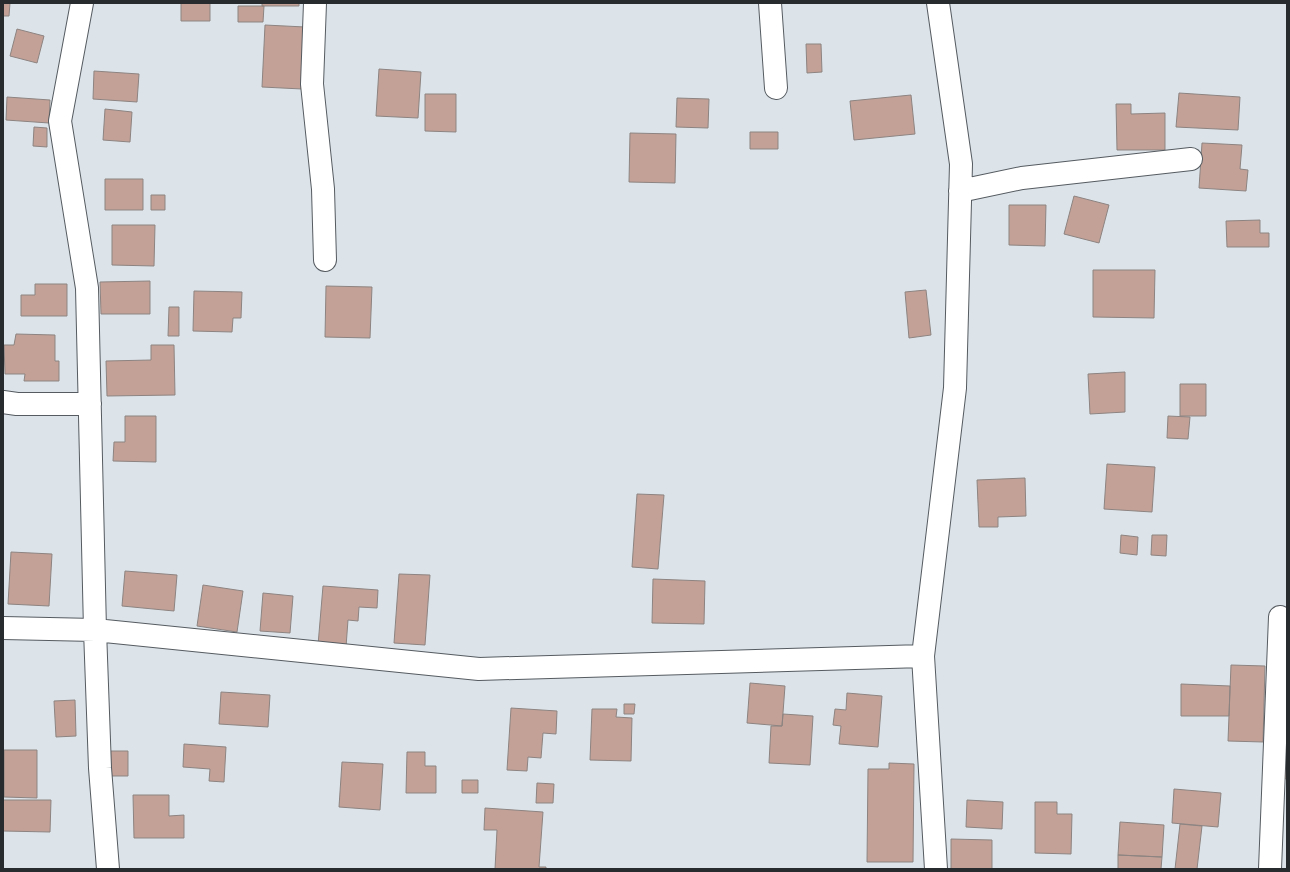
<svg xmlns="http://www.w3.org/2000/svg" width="1290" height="872" viewBox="0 0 1290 872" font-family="Lora,serif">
<rect width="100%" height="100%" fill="#dce4ea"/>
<path fill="#c3a197" stroke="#8d8481" d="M3,3H10L9,16H3Z
M181,3H210V21H181Z
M262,3H299V6H262Z
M238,6H264L263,22H238Z
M265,25L305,27L302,89L262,87Z
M17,29L44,36L37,63L10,56Z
M806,44H821L822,72L807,73Z
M379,69L421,72L418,118L376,116Z
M94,71L139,74L137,102L93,99Z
M1179,93L1240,97L1238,130L1176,127Z
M425,94H456V132L425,131Z
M911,95L915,134L854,140L850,101Z
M7,97L50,100L49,123L6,120Z
M677,98L709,99L708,128L676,127Z
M1116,104H1131V114L1165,113V150H1117Z
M105,109L132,112L130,142L103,140Z
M34,127L47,128V147L33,146Z
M750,132H778V149H750Z
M630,133L676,134L675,183L629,182Z
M1202,143L1242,145L1240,169L1248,170L1246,191L1199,188Z
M105,179H143V210H105Z
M151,195H165V210H151Z
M1074,196L1109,205L1099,243L1064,234Z
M1009,205H1046L1045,246L1009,245Z
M1260,220V233H1269V247H1227L1226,221Z
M112,225H155L154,266L112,265Z
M1093,270H1155L1154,318L1093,317Z
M150,281V314H101L100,282Z
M35,284H67V316H21V295H35Z
M326,286L372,287L370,338L325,337Z
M926,290L931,335L909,338L905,292Z
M194,291L242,292L241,318H233L232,332L193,331Z
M169,307H179V336H168Z
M16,334L55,335V361H59V381H24L25,374H5L4,345H14Z
M151,345H174L175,395L107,396L106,361L151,360Z
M1125,372V412L1090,414L1088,374Z
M1180,384H1206V416H1180Z
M125,416H156V462L113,461L114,442H125Z
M1168,416L1190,417L1188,439L1167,438Z
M1107,464L1155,467L1152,512L1104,509Z
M1025,478L1026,516L998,517V527H979L977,480Z
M637,494L664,495L658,569L632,567Z
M1121,535L1138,537L1137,555L1120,553Z
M1152,535H1167L1166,556L1151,555Z
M11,552L52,554L49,606L8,604Z
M125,571L177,575L174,611L122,606Z
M399,574L430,575L425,645L394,643Z
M653,579L705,581L704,624L652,623Z
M203,585L243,591L237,632L197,626Z
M323,586L378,590L377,608L359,607L358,621L348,620L346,647L318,645Z
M263,593L293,596L290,633L260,631Z
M1231,665L1265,666L1263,742L1228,741Z
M750,683L785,686L782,726L747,723Z
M1181,684L1230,686L1229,716H1181Z
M221,692L270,695L268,727L219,724Z
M847,693L882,696L878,747L839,744L841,726L833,725L835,709L846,710Z
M75,700L76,736L56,737L54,701Z
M624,704H635L634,714H624Z
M511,708L557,711L556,734L543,733L541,758L528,757L527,771L507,770Z
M592,709H617L616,717L632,718L631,761L590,760Z
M783,714L813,716L810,765L769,763L771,726H782Z
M1282,737H1287V779L1281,778Z
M184,744L226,747L224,782L209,781L210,769L183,767Z
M4,750H37V798L4,797Z
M110,751H128V776H110Z
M407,752H425V766H436V793H406Z
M342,762L383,764L380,810L339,807Z
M889,763L914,764L913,862H867L868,769H889Z
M462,780H478V793H462Z
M537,783L554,784L553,803H536Z
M1174,789L1221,793L1218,827L1172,823Z
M133,795H169V816L184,815V838H134Z
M3,800H51L50,832L3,831Z
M967,800L1003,802L1002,829L966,827Z
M1035,802H1057V814H1072L1071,854L1035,853Z
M485,808L543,812L539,867H546V869H495L497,830H484Z
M1120,822L1164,825L1162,857L1118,855Z
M1180,824L1202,826L1197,869H1175Z
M951,839L992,840V869H951Z
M1118,855L1162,857L1161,869H1118Z"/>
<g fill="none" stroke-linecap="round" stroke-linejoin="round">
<defs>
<path id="minor" d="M82,3L60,121L87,288L95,630L100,768L108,869
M315,3L312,84L323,189L325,260
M770,3L776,88
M960,191L1022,178L1191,159
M3,402L17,404H90
M3,628L95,630L479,669L923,656
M936,869L923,656L955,388L961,164L938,3
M1270,869L1280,617"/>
</defs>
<use href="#minor" stroke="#555b60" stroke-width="24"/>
<use href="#minor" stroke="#fff" stroke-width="22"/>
</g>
<rect width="1290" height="872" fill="none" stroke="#282b2d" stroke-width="8"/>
</svg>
